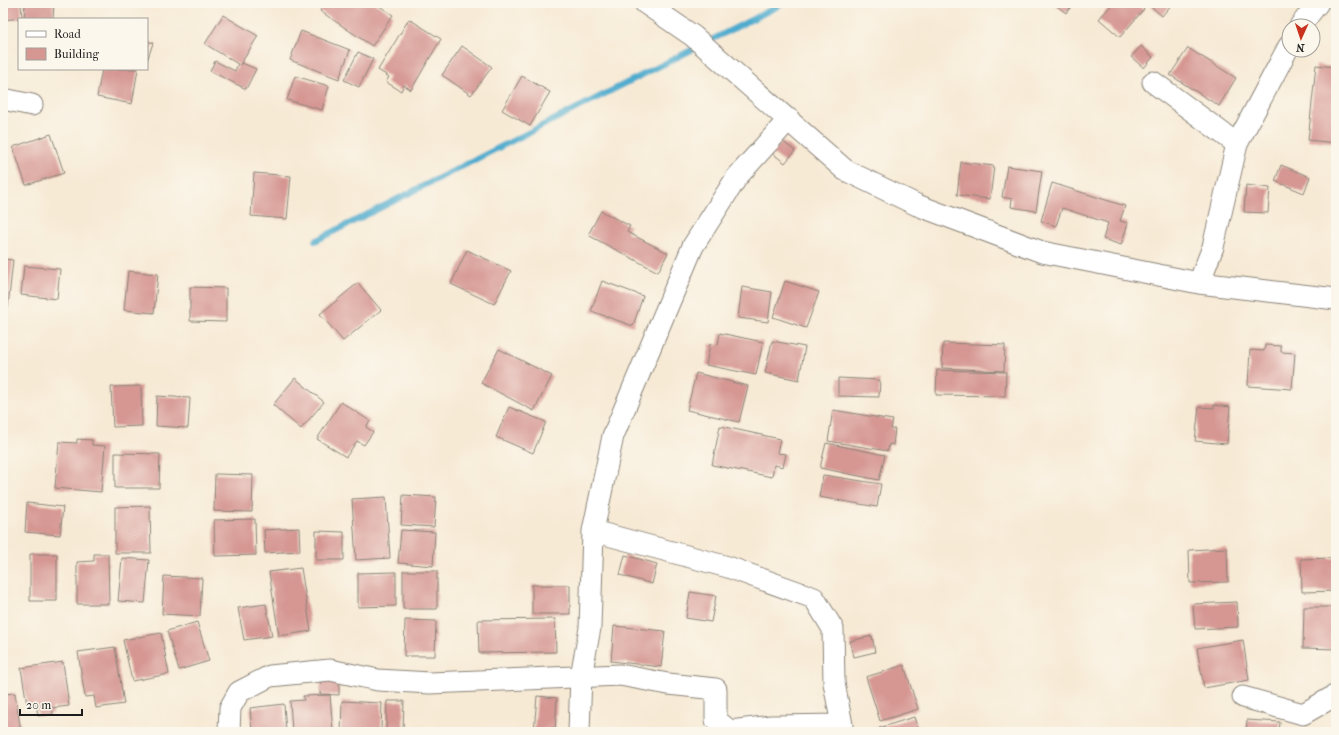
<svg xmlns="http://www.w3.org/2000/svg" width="1339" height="735" viewBox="0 0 1339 735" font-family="'IM FELL French Canon',serif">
<rect width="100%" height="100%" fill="#fbf7ec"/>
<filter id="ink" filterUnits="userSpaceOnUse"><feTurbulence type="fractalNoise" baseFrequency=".025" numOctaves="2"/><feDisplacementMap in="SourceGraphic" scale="8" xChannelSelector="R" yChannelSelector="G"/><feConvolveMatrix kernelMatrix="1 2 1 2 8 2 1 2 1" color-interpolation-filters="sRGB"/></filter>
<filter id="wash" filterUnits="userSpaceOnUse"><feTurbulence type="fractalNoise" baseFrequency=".012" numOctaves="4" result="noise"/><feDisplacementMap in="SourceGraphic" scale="16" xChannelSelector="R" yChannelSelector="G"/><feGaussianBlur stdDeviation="0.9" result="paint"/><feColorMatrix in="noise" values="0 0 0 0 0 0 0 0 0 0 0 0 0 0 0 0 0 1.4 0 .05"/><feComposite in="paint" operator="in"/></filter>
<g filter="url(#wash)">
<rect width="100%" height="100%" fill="#f7ead5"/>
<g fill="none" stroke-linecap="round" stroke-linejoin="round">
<path stroke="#50acce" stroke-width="6" d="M315,241L784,3"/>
</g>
<g id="blocks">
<path fill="#d69793" d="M3,3H21L22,18L3,20Z
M25,3H54L53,19H24Z
M325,3H375L393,15L372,46L320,11Z
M1053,3H1074L1066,13Z
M1113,3H1137L1144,9L1120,37L1099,19Z
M1147,3H1173L1162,16Z
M223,15L258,36L240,65L242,63L256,69L246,89L210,71L215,61L235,71L238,64L205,44Z
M409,19L441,39L411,90L404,85L401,91L386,82L389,77L378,70Z
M301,31L350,50L339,79L290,60Z
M147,41L153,43L147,61Z
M462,46L492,67L471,95L442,75Z
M1141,46L1153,57L1144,68L1131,57Z
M1188,48L1236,78L1219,106L1170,75Z
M358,52L373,59L359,87L344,80Z
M1316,65L1336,67V143L1308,140Z
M102,69H138L132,104L97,97Z
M295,76L329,86L322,110L287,100Z
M522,76L550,92L530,126L502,110Z
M51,134L64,173L26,185L13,147Z
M782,141L795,151L785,163L772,153Z
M961,162L994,166L990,199L957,195Z
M1281,165L1310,177L1304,193L1275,181Z
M1007,166L1042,171L1036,211L1011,207L1012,199L1002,197Z
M254,173L291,176L287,219L251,216Z
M1052,183L1125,206L1120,221L1128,223L1121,245L1103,239L1108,223L1062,208L1056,226L1041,221Z
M1246,185L1270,188L1268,213L1244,212Z
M601,211L630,226L627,232L668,253L658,272L588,235Z
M467,250L511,271L494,304L451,284Z
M3,259L13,260L8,307L3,306Z
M24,266L60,269L57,299L21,295Z
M128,271L158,274L154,313L124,310Z
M602,281L643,296L633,326L591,311Z
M785,281L819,292L806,328L773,317Z
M358,283L381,310L343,341L320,314Z
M190,287L226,288V322L190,321Z
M742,287L772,292L768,322L738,318Z
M720,333L763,342L756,375L706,365L710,344L718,345Z
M772,341L805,347L799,380L765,373Z
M943,343L1005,345L1004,371L942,368Z
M1265,345L1281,346V352L1295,353L1292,389L1248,386L1250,350L1264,351Z
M499,349L552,376L534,411L481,383Z
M937,370L1006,372L1005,396L936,395Z
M696,373L748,386L739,422L687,410Z
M295,378L324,402L301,429L273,405Z
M838,378L880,380L879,397L838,396Z
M141,386L142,426L113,427L111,387Z
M157,396L190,398L188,428L156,426Z
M341,402L370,421L366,427L373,432L364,445L357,441L346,457L317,439Z
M1214,405L1230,407L1227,444L1195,441L1199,407L1214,408Z
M509,407L546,422L533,453L496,437Z
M833,410L893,420L891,429H895L893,445L889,444L888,451L828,441Z
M720,426L780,439L777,453L786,454L783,467L774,465L772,477L712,465Z
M77,439L92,440V445L105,446L101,492L55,488L59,442L77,443Z
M826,443L885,455L879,480L820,468Z
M115,453L160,454L159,488H115Z
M215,474L253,475L252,512L214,511Z
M823,475L881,484L877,507L819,497Z
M403,495L436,497L434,527L401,525Z
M386,497L390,558L356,560L352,499Z
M27,503L63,507L60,535L25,532Z
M150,506L151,553H115V507Z
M255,519L256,555L215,556L214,520Z
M299,528L300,551L265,553L264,530Z
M401,530L435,532L433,566L398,563Z
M316,531L344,532V560H316Z
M1227,548L1228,582L1190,583L1189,550Z
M30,554H57V601H30Z
M94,554H108L109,604H77V562L94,561Z
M625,555L657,564L652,584L620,575Z
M122,558L149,560L145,603L118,601Z
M1336,558V591L1302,592L1301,559Z
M301,568L311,631L279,636L269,572Z
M403,571H437V609H403Z
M396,572V606L358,607V573Z
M164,576L202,578L200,616L162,614Z
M532,585H570V614H532Z
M690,592L716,596L711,622L686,618Z
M1237,602L1238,627L1195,629L1193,604Z
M266,604L272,636L244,640L238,608Z
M1304,607H1336V649L1303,648Z
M555,619L556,652L479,653L478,620Z
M405,620L436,621L435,656H404Z
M197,622L209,661L179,670L167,631Z
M614,626L665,631L661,667L611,661Z
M161,633L169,674L132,681L123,640Z
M872,636L875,652L854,657L850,641Z
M1243,640L1249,680L1204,688L1197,648Z
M115,647L124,704L96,708L94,696L85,697L78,652Z
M63,662L69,706L52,708L53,714L38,716L36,703L27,705L21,668Z
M904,665L918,709L880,721L866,677Z
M321,680L339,681V695L320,694Z
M15,693L21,732H5L3,694Z
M330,695L333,732H292L290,701L304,700L303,696Z
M537,696L557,698L555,732H534Z
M342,701L382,703L381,732H341Z
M387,701H404L403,732H386Z
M284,704L286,732H252L250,708Z
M914,717L919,732H880L879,728Z
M1247,720L1280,722L1279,732H1246Z"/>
</g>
</g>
<g filter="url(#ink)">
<use href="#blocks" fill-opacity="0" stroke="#8a8378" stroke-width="1"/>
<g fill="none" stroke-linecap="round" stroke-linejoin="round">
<defs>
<path id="street" d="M645,3L693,36L845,170L917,205L1042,252L1199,283L1336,299
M1300,26L1318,3
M1153,82L1237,144
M3,99L32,105
M1199,283L1213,247L1237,144L1289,46
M1243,697L1303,714L1336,695
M229,732L230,708L239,692L270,676L330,670L378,680L430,683L620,675L668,684L716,689V720L730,731L771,726L842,725L834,683L833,629L814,598L728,567L593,531
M579,732L581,676L590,628L593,531L613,436L693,246L737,177L789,119"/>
</defs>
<use href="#street" stroke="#8a8378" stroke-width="23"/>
<use href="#street" stroke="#fff" stroke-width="21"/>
</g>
</g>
<rect width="1339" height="735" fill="none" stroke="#fbf7ec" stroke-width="16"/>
<rect x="18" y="18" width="130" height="52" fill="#fbf7ec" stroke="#a29f99"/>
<rect x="26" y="31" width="20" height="6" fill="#ffffff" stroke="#a29f99"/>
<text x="54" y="38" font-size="12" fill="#1c1c1c">Road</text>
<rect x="26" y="48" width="20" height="12" fill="#d69793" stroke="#a29f99"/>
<text x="54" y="58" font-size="12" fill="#1c1c1c">Building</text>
<g transform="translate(1301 38) rotate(183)"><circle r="19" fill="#fbf7ec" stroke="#a29f99"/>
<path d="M0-3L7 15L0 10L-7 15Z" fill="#c8321e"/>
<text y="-6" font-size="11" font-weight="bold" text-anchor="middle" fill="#1c1c1c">N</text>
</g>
<path d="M20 709v6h62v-6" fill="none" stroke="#1c1c1c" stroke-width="2"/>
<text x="26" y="709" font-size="12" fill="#1c1c1c" stroke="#fbf7ec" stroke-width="3" paint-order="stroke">20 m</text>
</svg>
